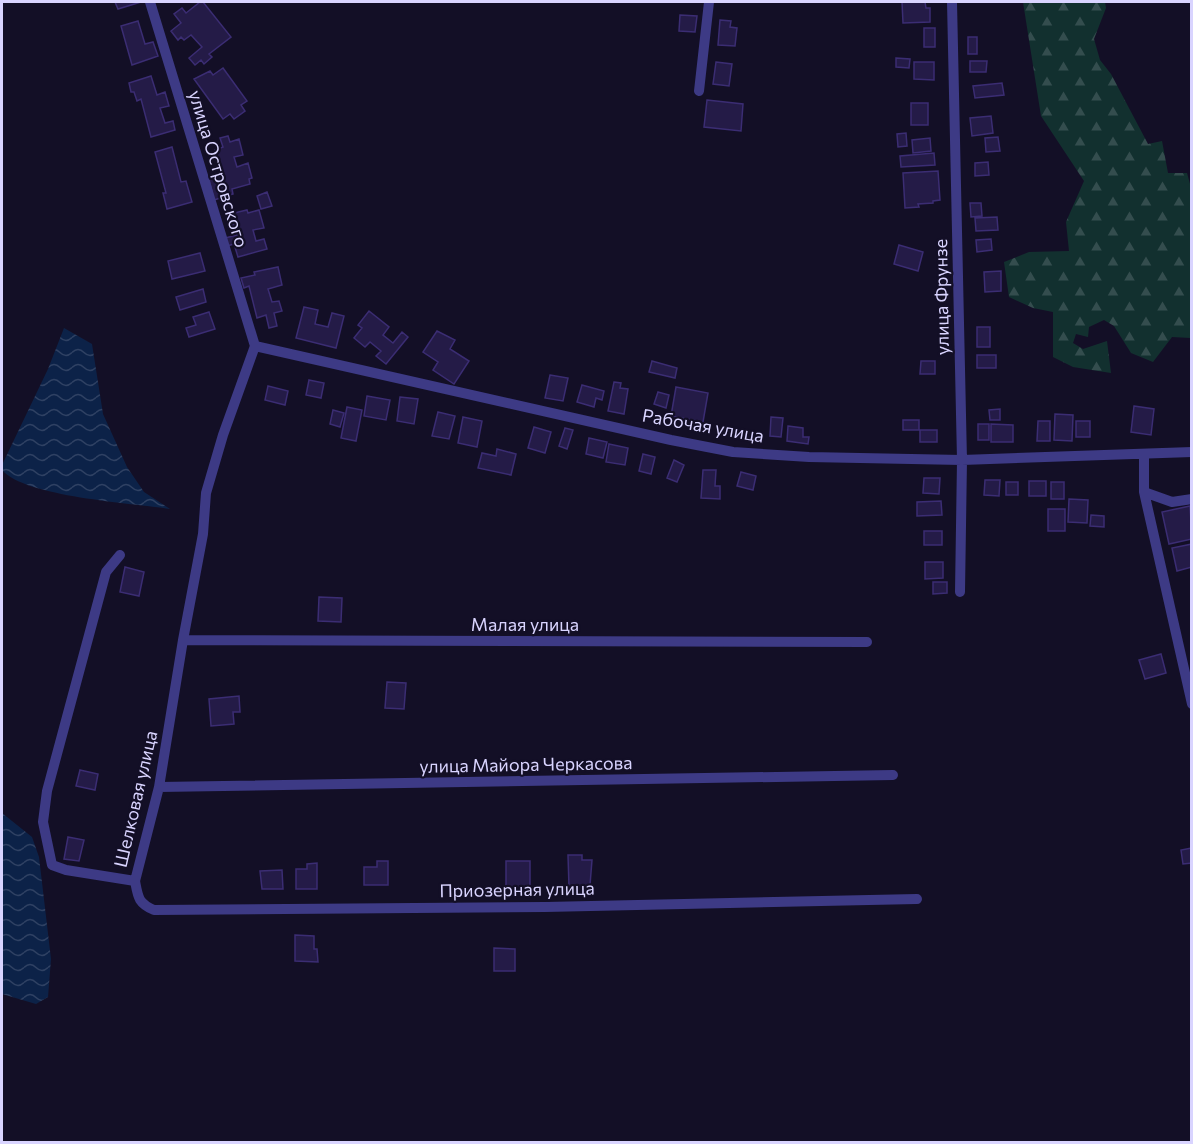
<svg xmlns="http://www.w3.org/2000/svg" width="1193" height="1144" viewBox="0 0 1193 1144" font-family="Commissioner,sans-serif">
<defs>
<pattern id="forest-firs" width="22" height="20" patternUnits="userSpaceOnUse" patternTransform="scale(1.5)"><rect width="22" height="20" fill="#12302f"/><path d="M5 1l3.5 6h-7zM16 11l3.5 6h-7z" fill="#344d4e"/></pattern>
<pattern id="water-waves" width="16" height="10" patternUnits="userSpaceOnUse" patternTransform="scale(1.5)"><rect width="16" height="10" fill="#0c2248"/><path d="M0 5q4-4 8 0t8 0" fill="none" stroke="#2f4163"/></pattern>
</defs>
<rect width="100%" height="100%" fill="#130f26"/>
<path fill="url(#forest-firs)" d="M1023,2H1105L1106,8L1094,39L1100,60L1111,74L1148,144L1162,141L1168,173H1187L1192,191L1191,338L1172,337L1153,362L1131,353L1114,326L1104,320L1089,327L1088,337L1076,334L1073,343L1083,349L1107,341L1111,373L1073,367L1053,357V312L1033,308L1009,297L1004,262L1029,252L1069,251L1066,222L1084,181L1041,116Z"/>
<path fill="url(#water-waves)" d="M64,328L92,344L103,414L127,467L144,492L170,509C132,503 25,497 2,470V465L48,369Z
M2,813L32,837L39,857L51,959L48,997L36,1004L2,994Z"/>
<path fill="#241b47" stroke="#3b2d73" stroke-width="1.5" d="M115,2H141L118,9Z
M200,2H203L231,37L209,54L212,57L204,64L201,60L195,65L189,58L202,47L191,35L184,40L181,37L178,40L171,31L181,23L174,14L182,8L186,13Z
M902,2H925L926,8H930V22L903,23Z
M680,15L697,16L695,32L679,31Z
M720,20L731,21L730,27L737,28L735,46L718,45Z
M138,21L145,44L153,42L158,56L132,65L121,26Z
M924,28H935V47H924Z
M968,37H977V54H968Z
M896,58L910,59L909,68L896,67Z
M970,61H987L986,72H970Z
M716,62L732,64L729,86L713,84Z
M914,62H934V80L914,79Z
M223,68L247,101L241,105L245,111L234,119L230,114L223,119L194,79L210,71L213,75Z
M151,76L157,95L165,92L169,106L160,108L165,123L173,121L175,130L151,137L141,99L137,101L134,92H131L129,83Z
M1002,83L1004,95L975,98L973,86Z
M707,100L743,104L741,131L704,127Z
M911,103H928V125H911Z
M991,116L993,133L972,136L970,118Z
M906,133L907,146L898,147L897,134Z
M228,136L230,142L239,139L243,155L234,157L237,167L248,163L252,178L249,179L250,184L232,189L233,194L214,200L209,179L222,175L215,150L223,147L220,138Z
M998,137L1000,151L986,152L985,138Z
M930,138L931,151L913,153L912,140Z
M172,147L181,182L186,181L192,202L167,209L163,193H166L155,152Z
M934,153L935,165L901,167L900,156Z
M988,162L989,175L975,176V163Z
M938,171L940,200L933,201V203L918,204L919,207L905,208L903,173Z
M267,192L272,206L261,209L257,196Z
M970,203H981L982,216L971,217Z
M247,210L248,213L259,210L264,228L253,230L256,241L264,239L267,249L238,257L234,244L227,246L225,238L237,235L234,225L229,226L227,218L235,216L234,213Z
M997,217L998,230L976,231L975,218Z
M991,239L992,250L977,252L976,240Z
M899,245L923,252L918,271L894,264Z
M200,253L205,271L172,279L168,261Z
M278,267L282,285L268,289L272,302L279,301L282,311L274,313L277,326L269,328L266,315L257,318L249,286L244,288L241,278L255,275L254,272Z
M1001,271V291L985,292L984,272Z
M203,289L206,302L180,310L176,297Z
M304,307L318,310L315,324L328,327L332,313L344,316L336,348L296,338Z
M369,311L389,327L383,335L393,343L402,332L408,337L386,364L376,356L381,351L370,342L365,347L354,338L362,328L358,325Z
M209,312L215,329L189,337L186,328L196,325L193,317Z
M977,327H990V347H977Z
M437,331L455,340L450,349L469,361L454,384L433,370L438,362L423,352Z
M977,355H996V368H977Z
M652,361L677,368L675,378L649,372Z
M921,361H935V374H920Z
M550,375L568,378L563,401L545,398Z
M309,380L324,383L321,398L306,395Z
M614,382L621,383L620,388L628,389L624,414L608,411Z
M582,385L604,391L602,400L596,398L594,407L577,402Z
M268,386L288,391L285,405L265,400Z
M676,387L708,393L703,422L671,416Z
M658,392L669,395L666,408L654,404Z
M367,396L390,400L386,420L364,416Z
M400,397L418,399L414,424L397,421Z
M1134,406L1154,409L1151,435L1131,432Z
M347,407L362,410L356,441L341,438Z
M1000,409V420H990L989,410Z
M333,410L344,413L340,427L330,424Z
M438,412L455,416L449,439L432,436Z
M1055,414L1073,415L1072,441L1054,440Z
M463,417L482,421L477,447L458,443Z
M771,417L783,418L781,437L770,436Z
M903,420H919V430H903Z
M1038,421H1050V441H1037Z
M1076,421H1090V437H1076Z
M978,424H989V440H978Z
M991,424L1013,425V442H991Z
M788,426L803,428V437H809L808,444L787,441Z
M534,427L551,432L545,453L528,448Z
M565,428L573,430L567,449L559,446Z
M920,430H937V442H920Z
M589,438L607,442L603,458L586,454Z
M609,444L628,448L625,465L606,462Z
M497,449L516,454L511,475L478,468L482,453L496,456Z
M643,454L655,457L651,474L639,471Z
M674,460L684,465L677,482L667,478Z
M703,470H716L715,486H720V499L701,498Z
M741,472L756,476L753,490L737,486Z
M924,478H940L939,494L923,493Z
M985,480H1000L999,496L984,495Z
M1029,481H1046V496H1029Z
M1006,482H1018V495H1006Z
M1051,482H1064V499H1051Z
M1069,499L1088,500L1087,523L1068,522Z
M941,501L942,515L917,516V502Z
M1190,506L1192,539L1169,544L1162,512Z
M1048,509H1065V531H1048Z
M1091,515L1104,516V527L1090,526Z
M924,531H942V545H924Z
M1192,544V567L1177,571L1172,548Z
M925,562H943V578L925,579Z
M125,567L144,572L139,596L120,592Z
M933,582H947V593L933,594Z
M319,597L342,598L341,622L318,621Z
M1161,654L1166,673L1145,679L1139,660Z
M387,682L406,683L404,709L385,708Z
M239,696L240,712H233L234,724L211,726L209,699Z
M80,770L98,774L95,790L76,786Z
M68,837L84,840L79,861L64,859Z
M1192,848V863L1183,864L1181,850Z
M568,855H582V860H592L590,885H586V890H576V887H569Z
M377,861H388V885H364V867H377Z
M506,861H530V889H506Z
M317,863V889H296V869H307V864Z
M282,870L283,889H262L260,871Z
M295,935L314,936V949H317L318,962L295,961Z
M494,948L515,949V971H494Z"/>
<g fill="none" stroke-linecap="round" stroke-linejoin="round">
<path stroke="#3d3a85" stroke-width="10" d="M150,2L255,346
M952,2L962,460L960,592
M699,91L709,2
M255,346L671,440L733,452L809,457L962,460L1192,452
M1144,455V492L1192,704
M1144,492L1172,502L1192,499
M120,555L106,572L47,791L43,822L52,865L66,870L135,881L159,787L183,640L203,534L206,493L223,435L255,346
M183,640L867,642
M159,787L893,775
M135,881C138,897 138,903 154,910L545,907L917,899"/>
</g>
<g text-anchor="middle" stroke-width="4.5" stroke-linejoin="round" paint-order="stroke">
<g font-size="18" fill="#d9d4ff" stroke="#130f26">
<text transform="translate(218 169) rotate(73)" y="6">улица Островского</text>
<text transform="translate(942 297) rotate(-91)" y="6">улица Фрунзе</text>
<text transform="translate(703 426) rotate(10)" y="6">Рабочая улица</text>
<text x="525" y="631">Малая улица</text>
<text transform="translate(526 765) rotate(-1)" y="6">улица Майора Черкасова</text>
<text transform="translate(136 799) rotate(-77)" y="6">Шелковая улица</text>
<text transform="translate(517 890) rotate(-1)" y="6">Приозерная улица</text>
</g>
</g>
<rect width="1193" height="1144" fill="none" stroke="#d9d4ff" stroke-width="6"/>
</svg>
